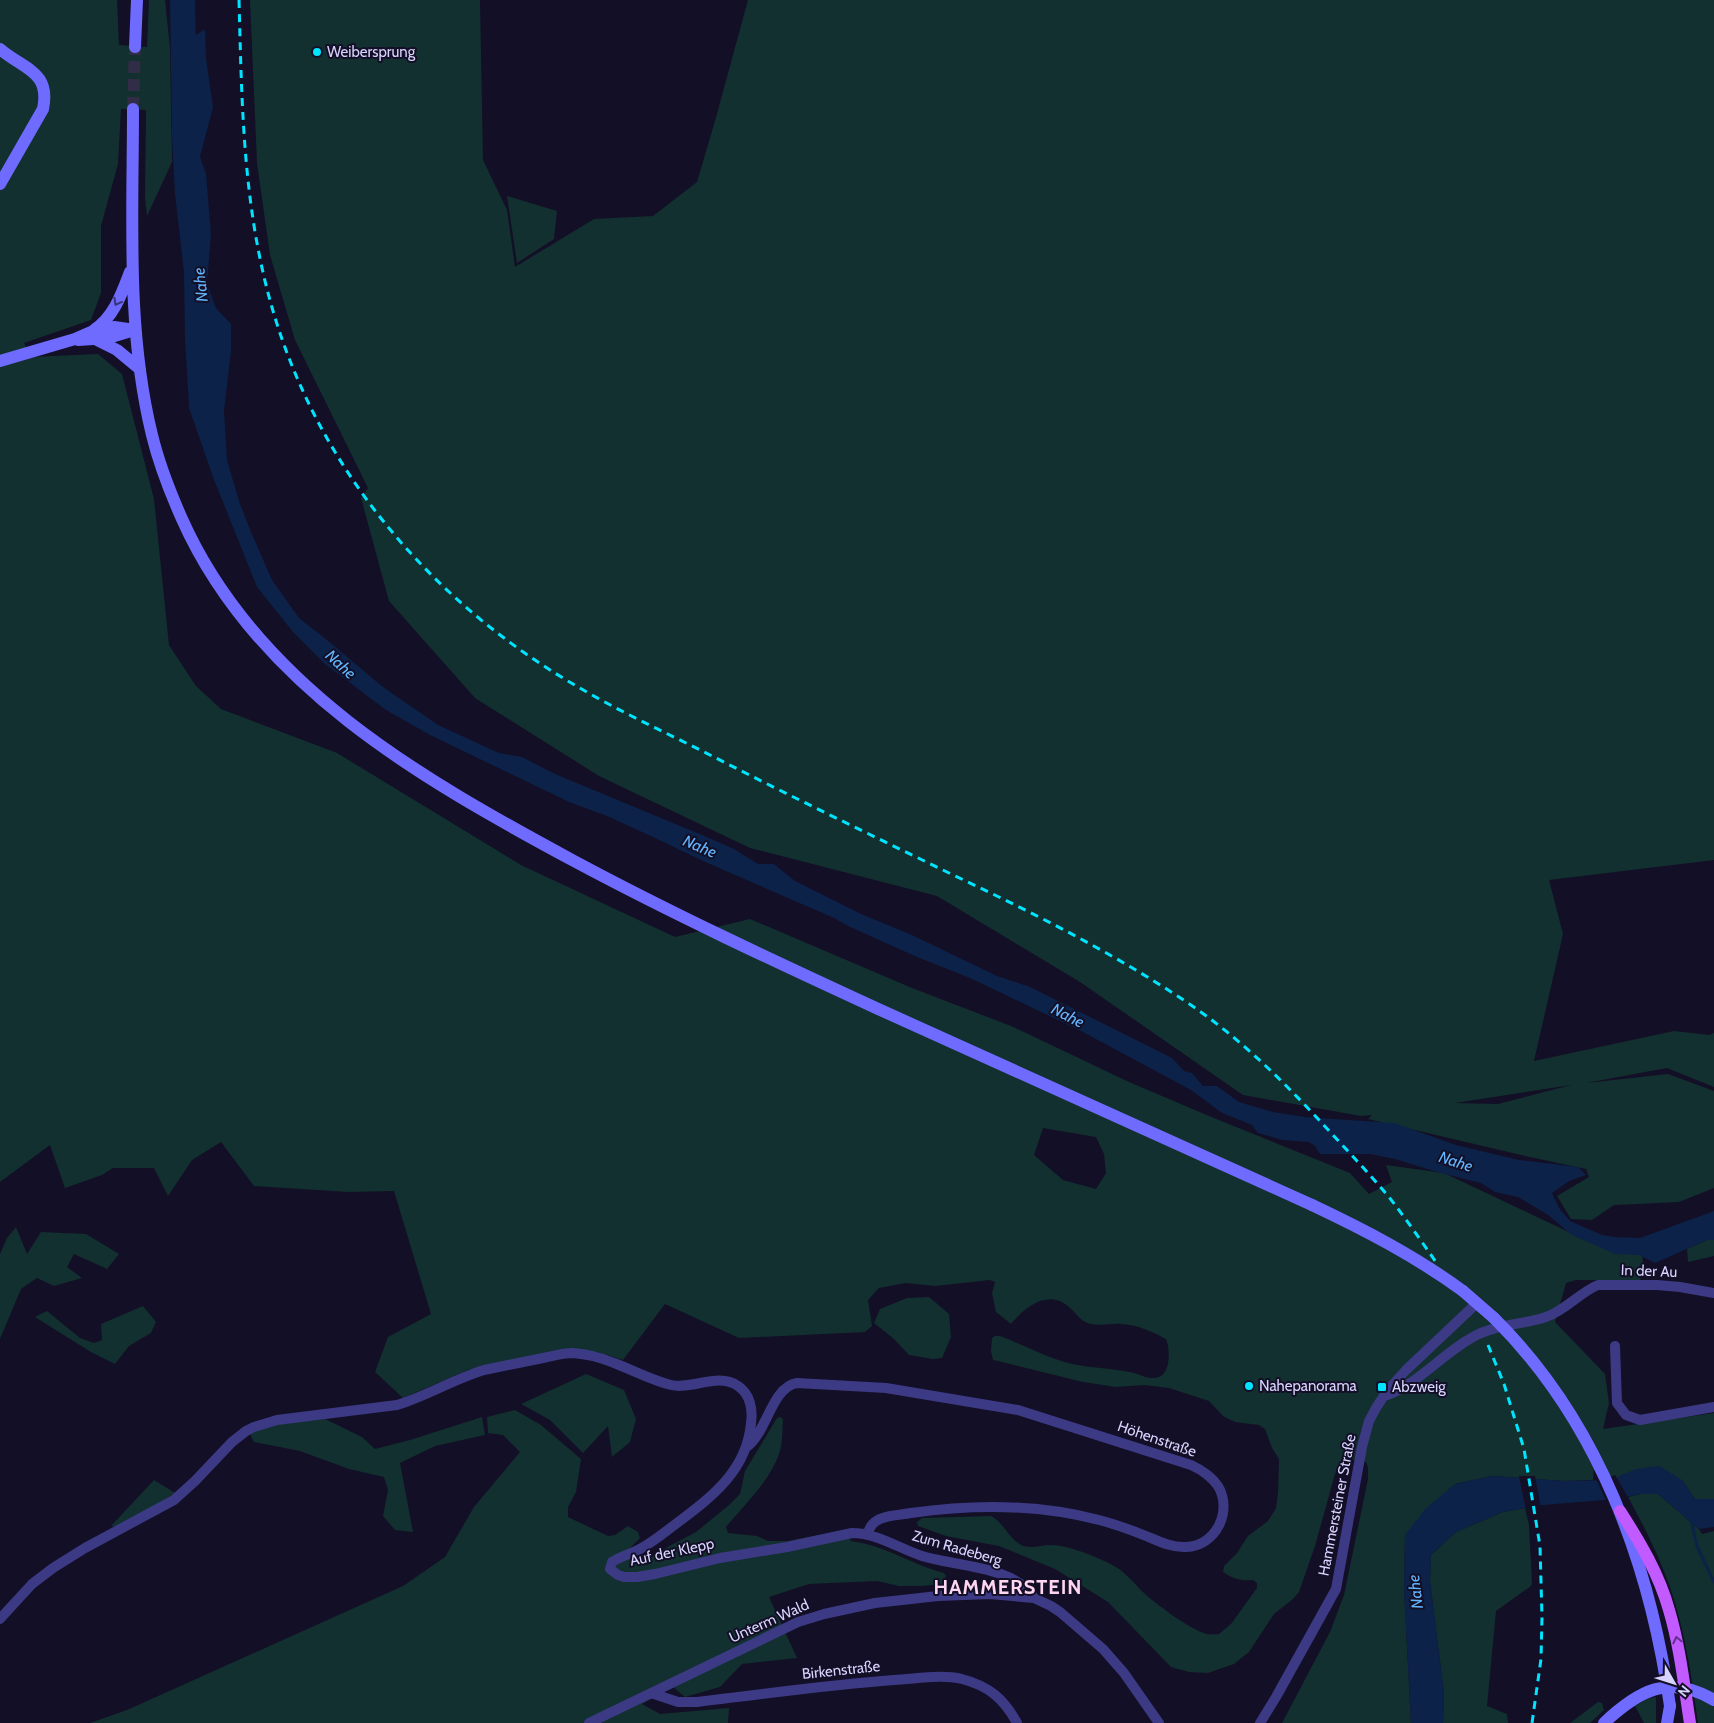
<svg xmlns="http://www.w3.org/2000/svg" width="1714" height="1723" viewBox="0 0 1714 1723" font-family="Cabin,sans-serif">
<rect width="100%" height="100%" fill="#130f26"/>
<path fill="#12302f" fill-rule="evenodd" d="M0,0H117L119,45L147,47L149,0H165L170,48L172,162L147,216L145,198L146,110L121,109L118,164L101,226V293L91,320L24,343L31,357L98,354L122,374L154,499L169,645L196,686L221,709L337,753L521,865L675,937L750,919L912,988L1011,1026L1129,1082L1209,1116L1350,1173L1369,1194L1392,1182L1386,1165L1444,1173L1594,1244L1642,1255L1644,1269L1640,1280H1576L1566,1283L1555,1322L1605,1374L1609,1403L1603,1429L1714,1413V1499H1695L1682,1480H1610L1594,1466L1593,1480L1565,1481L1492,1476L1455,1484L1405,1535L1404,1589L1411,1723H1282L1330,1632L1344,1595L1368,1479V1467L1366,1462L1349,1459L1341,1462L1335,1474L1315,1546L1299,1592L1293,1599L1274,1614L1249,1652L1234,1664L1208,1673L1189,1672L1171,1667L1108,1602L1055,1569L999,1546L946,1536L918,1526L917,1522L922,1518L991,1516C1005,1523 1009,1541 1024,1546C1034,1549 1041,1545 1051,1545C1068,1545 1104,1559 1119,1569C1129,1576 1137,1587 1146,1595C1159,1606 1191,1630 1207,1634C1211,1635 1215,1634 1219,1634L1231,1624L1257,1588V1583L1253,1580C1241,1581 1233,1579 1223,1572L1224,1566L1237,1553L1248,1536L1268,1521L1276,1508L1278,1493L1279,1459L1272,1448L1265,1429L1259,1425L1235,1422L1223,1416L1209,1401L1169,1388L1144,1385L1116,1387L1083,1382L998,1361L993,1360L991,1351L992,1338L995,1336H1000C1024,1345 1047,1358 1072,1364C1091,1368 1110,1368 1129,1372C1138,1373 1150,1381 1159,1377C1171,1373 1170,1348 1166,1339C1153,1332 1138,1325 1122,1324C1112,1323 1101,1326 1091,1324C1081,1322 1077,1314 1070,1308C1050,1288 1025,1306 1011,1324L996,1312L992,1293L995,1282L990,1280L935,1286L906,1283L879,1288L868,1300L872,1326L865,1332L739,1338L665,1304L623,1360L597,1352L510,1361L468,1370L403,1398L375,1372L388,1337L431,1314L394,1191L349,1192L254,1186L221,1142L192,1160L168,1196L154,1168H113L102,1175L65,1188L50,1145L0,1182ZM1043,1128L1096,1137L1104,1154L1106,1173L1096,1189L1063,1180L1034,1155Z
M250,0H480L483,160L507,210L515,267L594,219L653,216L697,182L715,121L748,0H1714V860L1549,880L1563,934L1534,1061L1674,1031L1709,1035L1714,1033V1087L1667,1068L1586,1083L1668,1074L1714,1091V1188L1679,1202L1614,1205L1592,1220L1571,1219L1557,1196L1589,1177L1586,1169L1521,1155L1368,1119L1372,1115L1361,1116L1243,1095L1080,982L937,896L750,848L599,776L475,698L389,601L361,498L368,488L295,340L270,255L257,163ZM1571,1085L1498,1104L1455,1103Z
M507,196L557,211L554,239L517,263Z
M16,1227L27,1254L41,1232L86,1234L119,1254L107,1269L74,1254L67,1267L82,1278L54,1286L37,1278L21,1289L0,1339V1254L7,1238Z
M1707,1240H1714V1256L1688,1262L1687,1249Z
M929,1297L949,1314L951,1337L942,1358L933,1359L909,1355L894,1339L874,1323L880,1309L907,1298Z
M143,1306L156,1322L151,1333L129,1346L115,1364L91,1352L35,1317L47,1311L80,1338L94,1343L102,1340L101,1324Z
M586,1374L624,1390L636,1419L630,1442L612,1457L608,1426L583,1453L550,1420L521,1404Z
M515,1410L541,1425L581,1459L576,1492L568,1507V1517L608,1536L615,1535L628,1526L638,1532L640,1538L623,1555L637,1560L645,1559L696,1532L729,1505L740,1494L745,1471L777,1418L780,1417L783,1419C782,1430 783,1444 779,1454C770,1481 743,1506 726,1527L728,1533L757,1536L768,1541H788L844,1530L851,1541C884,1545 913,1565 944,1573L946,1576L942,1584L921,1586H899L877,1581L809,1584L769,1597L797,1658L742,1664L720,1687L685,1697L673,1687L642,1704L660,1714L729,1708L728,1723H90L127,1710L403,1586L445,1557L474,1507L520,1452L503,1435L488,1433L487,1417Z
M482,1417L485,1435L435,1446L400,1463L413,1532L395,1530L383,1516L388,1490L384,1477L349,1469L300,1451L254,1442L249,1432L269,1425L325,1419L362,1437L375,1449L410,1440Z
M154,1480L175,1493L150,1509L116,1527L111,1526Z
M1640,1494H1658L1699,1529L1702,1534L1714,1531V1723H1698C1692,1678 1685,1631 1670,1587C1659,1556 1644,1526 1628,1497Z
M1525,1508L1529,1525L1532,1583L1531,1586L1496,1611L1487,1706L1507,1714L1508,1723H1443L1444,1693L1430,1581L1431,1555L1456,1532L1503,1512Z
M1656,1697V1723H1644L1635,1706L1647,1699Z
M1598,1702L1602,1703L1604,1710L1590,1723H1570Z"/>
<path fill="#0c2248" d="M170,0H183L190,39L205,29L206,58L213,107L200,157L206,174L211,234L207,284L216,308L231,324V351L224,411L227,460L240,504L251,532L272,580L299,618L327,640L383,687L438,725L499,753L522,757L555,774L702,835L734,849L758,864H774L795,881L861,914L912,935L997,976L1030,987L1172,1058L1184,1071L1192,1073L1203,1086H1217L1239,1102L1273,1112L1305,1117L1394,1123L1456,1145L1519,1160L1578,1167L1586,1175L1569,1181L1552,1193L1559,1208L1570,1221L1602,1235L1615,1237L1640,1238L1714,1211V1240H1707L1655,1263L1639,1255L1615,1254L1572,1235L1548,1215L1518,1197L1495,1192L1481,1183L1437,1172L1395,1159L1370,1154H1320L1315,1146L1309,1142L1282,1140L1258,1133L1252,1125L1222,1113L1191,1090L1081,1031L970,978L917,957L848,926L834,918L703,861L653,837L607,816L569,802L430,735L386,710L325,664L293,632L257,587L213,477L189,408L185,339L184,272L175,194L172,139Z
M1659,1466L1682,1480L1695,1499H1714V1527L1699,1529L1658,1494H1640L1616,1499L1543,1505L1503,1512L1456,1532L1431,1555L1430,1581L1444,1693L1443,1723H1411L1404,1589L1405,1535L1426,1508L1455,1484L1492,1476L1565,1481L1610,1480L1636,1469Z"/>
<path fill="#130f26" d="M1615,1475L1629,1499L1607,1502L1595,1477H1609Z
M1519,1476H1535L1541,1508L1526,1510Z"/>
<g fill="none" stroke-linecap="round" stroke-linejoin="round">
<path stroke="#0c2248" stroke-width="3" d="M1691,1520L1697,1546L1714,1582"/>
<path stroke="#0c2248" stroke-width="18" d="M186,0L187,47"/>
<path stroke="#312d47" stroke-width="12" stroke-dasharray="12 6" stroke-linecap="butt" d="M133,109L135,47"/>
<path stroke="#3d3a85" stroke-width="10" d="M1615,1346L1617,1403L1626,1415L1640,1420L1714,1407
M1384,1396C1415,1387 1443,1353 1473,1337C1496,1324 1522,1325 1546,1317C1566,1310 1579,1293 1598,1285H1657L1680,1287L1714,1293
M748,1446C767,1431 772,1387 797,1383L886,1388L1018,1410L1191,1465C1202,1470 1211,1476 1218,1486C1233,1511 1216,1546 1186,1547C1172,1548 1158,1541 1146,1536C1131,1530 1115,1524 1099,1520C1038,1504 974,1504 911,1513C896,1516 871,1514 868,1534
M0,1619L32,1584L53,1568L85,1548L174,1500L195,1481L232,1442L246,1431L254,1427L277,1420L397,1405C427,1396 454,1379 484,1370C504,1366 524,1362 543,1358C553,1356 563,1353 573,1353C587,1354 602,1358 614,1363C633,1370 651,1380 671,1385C692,1390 718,1372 738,1386C750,1394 753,1409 751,1423C747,1470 713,1496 677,1523C665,1532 653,1542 640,1549C631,1554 621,1556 612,1562L610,1569L618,1575L624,1577H637L655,1574L720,1558L787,1547L852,1533C877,1533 898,1548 922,1556C953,1566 1016,1566 1034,1598
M651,1693L678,1702H697C762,1694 828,1685 894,1680C916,1679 941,1674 962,1679C989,1686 1004,1699 1017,1723
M589,1723L798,1622L824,1614L875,1603L938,1596L990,1594L1034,1598L1051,1606L1060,1612L1103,1649L1124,1673L1159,1723
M1260,1723L1276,1697L1336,1589L1362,1447L1369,1421L1376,1408L1387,1391L1406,1370L1477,1303"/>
<path stroke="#6f6bff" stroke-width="12" d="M135,47L137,0
M0,49C23,69 51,71 43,109L0,184
M133,109C133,218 126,329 152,435C159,464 170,492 182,519C256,685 420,778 574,861C673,914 774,961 876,1008C1021,1074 1166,1140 1312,1205
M94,330C114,317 122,293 130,272
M78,340L108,338L131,331
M97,340L117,350L140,369
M0,361L75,339L91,332L114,327L135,330
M1463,1291L1494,1318
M1604,1723C1638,1691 1669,1673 1714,1700
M1667,1723L1670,1706"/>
<path stroke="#00e5ff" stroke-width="3" stroke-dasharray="8 6" stroke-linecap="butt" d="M239,0C242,111 243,217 277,324C326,478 435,603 573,684C618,711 667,733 714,757C792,797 871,835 949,873C1031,912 1112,952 1188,1003C1237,1036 1279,1077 1320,1121C1343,1146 1367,1171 1389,1197C1406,1219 1422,1242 1438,1265
M1488,1345L1504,1384L1524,1449L1540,1546L1542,1617L1541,1659L1532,1723"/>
<path stroke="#6f6bff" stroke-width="12" d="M1312,1205C1365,1230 1415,1256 1463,1291
M1494,1318C1598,1421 1650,1563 1670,1706"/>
<path stroke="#c25bff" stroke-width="12" d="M1620,1511C1640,1542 1659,1574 1669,1610C1680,1647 1684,1685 1690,1723"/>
</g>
<defs><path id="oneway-chevron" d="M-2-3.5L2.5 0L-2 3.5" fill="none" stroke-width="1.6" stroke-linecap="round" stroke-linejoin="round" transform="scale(1.25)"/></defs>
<use stroke="#38347d" href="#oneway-chevron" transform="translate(117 302) rotate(119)"/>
<use stroke="#623188" href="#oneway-chevron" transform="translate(1677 1640) rotate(-103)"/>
<g fill="#00e5ff" stroke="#130f26" stroke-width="2">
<circle cx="317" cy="52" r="5"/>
<circle cx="1249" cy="1386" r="5"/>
<rect x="1377" y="1382" width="10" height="10" rx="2.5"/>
</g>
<g text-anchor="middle" stroke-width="4" stroke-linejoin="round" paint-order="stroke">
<g font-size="15" fill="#d9d4ff" stroke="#130f26" text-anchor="start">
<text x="327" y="57">Weibersprung</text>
<text x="1259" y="1391">Nahepanorama</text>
<text x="1392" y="1392">Abzweig</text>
</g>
<g font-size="15" fill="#d9d4ff" stroke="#130f26">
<text transform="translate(1649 1271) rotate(2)" y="5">In der Au</text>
<text transform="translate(1157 1439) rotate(19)" y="5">Höhenstraße</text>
<text transform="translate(1337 1505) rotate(-79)" y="5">Hammersteiner Straße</text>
<text transform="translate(957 1548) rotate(16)" y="5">Zum Radeberg</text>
<text transform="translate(672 1552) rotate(-12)" y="5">Auf der Klepp</text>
<text transform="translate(769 1621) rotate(-24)" y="5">Unterm Wald</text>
<text transform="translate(841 1670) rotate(-6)" y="5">Birkenstraße</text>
</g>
<g font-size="16" font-style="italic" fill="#62b6ff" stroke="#130f26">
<text transform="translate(200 285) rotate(-96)" y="6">Nahe</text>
<text transform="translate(341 664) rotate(42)" y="6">Nahe</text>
<text transform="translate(700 846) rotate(23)" y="6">Nahe</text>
<text transform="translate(1068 1015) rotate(27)" y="6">Nahe</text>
<text transform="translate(1456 1161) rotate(18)" y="6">Nahe</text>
<text transform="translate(1415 1592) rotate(-97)" y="6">Nahe</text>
</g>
<g font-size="20" font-weight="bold" letter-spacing="1" fill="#ffd6f0" stroke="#130f26">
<text x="1008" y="1594">HAMMERSTEIN</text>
</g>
</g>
<g transform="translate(1674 1683) rotate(129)" stroke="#130f26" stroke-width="4" paint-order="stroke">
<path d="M0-4L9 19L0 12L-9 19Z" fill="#d9d4ff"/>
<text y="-8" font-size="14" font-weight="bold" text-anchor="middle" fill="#d9d4ff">N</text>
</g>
</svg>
